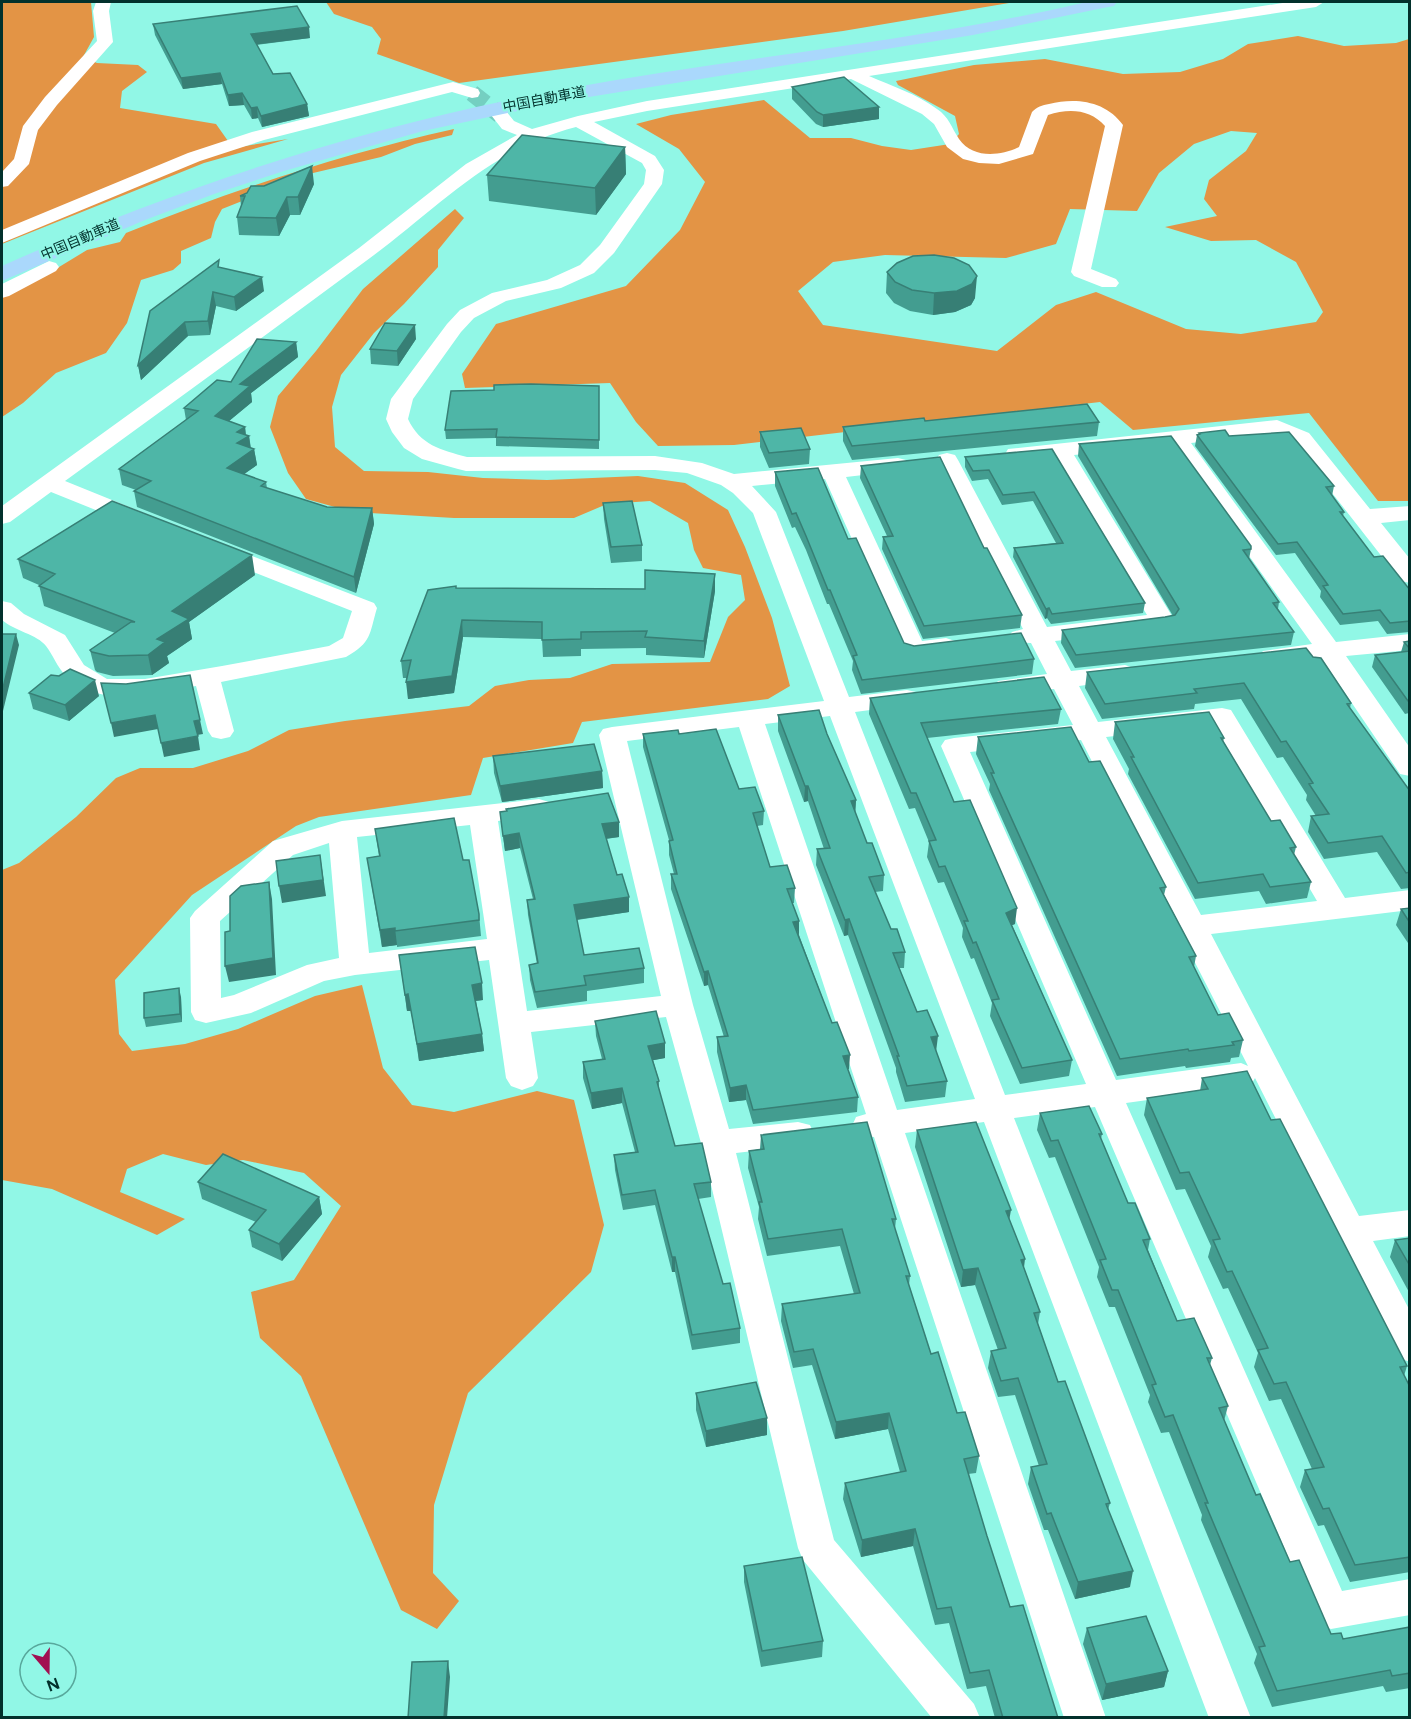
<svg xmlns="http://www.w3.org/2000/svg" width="1411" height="1719" viewBox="0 0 1411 1719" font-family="Figtree,'Noto Sans JP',sans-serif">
<rect width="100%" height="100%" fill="#91f7e6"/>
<path fill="#e39445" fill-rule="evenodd" d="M2,2H91L94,37L83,57L97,63L138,65L147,72L122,91L120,108L216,124L233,148L288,139L204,163L2,244Z
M326,2H1015L843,31L459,83L377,54L381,39L372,27L334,14Z
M1298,36L1344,46L1396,43L1409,39V501H1378L1309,413L1133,430L1100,402L734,445L658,446L636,422L610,383L465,388L462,374L496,324L626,286L680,230L705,182L679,149L636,124L671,115L764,100L810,138H851L882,146L911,150L950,144L959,134L955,116L898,85L896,81L974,65L1045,59L1123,74L1180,72L1223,59L1248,44ZM1231,131L1257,133L1246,151L1209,180L1204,199L1217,216L1165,227L1211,241L1256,240L1296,262L1323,312L1316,322L1241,334L1186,329L1096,292L1056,305L997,351L823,325L798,291L833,262L885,255L1006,258L1056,244L1070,209L1137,211L1159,173L1194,144Z
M454,129L452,135L415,144L381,157L313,173L222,209L215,222L211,238L181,251V263L173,270L141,280L127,323L106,353L56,373L23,403L2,417V294L41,278L87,250L120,242L126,233C233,190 342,154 454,129Z
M455,209L464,218L438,250V267L404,304L374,333L341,375L332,407L335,447L364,471L428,472L483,478L547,480L638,476L685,483L728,510L745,547L772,618L790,686L768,699L582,722L573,743L483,758L471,795L319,817L296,826L192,895L115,980L119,1034L132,1051L185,1044L238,1029L315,996L362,985L383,1068L412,1105L454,1112L537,1091L574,1100L604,1225L591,1272L468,1393L434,1505L433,1573L459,1601L437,1629L401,1610L301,1376L260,1338L251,1292L294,1280L341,1206L304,1173L243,1160L206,1165L163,1154L127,1169L120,1192L185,1219L157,1235L52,1189L2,1180V870L19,863L76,817L116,778L140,768H193L248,751L289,730L345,721L469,706L495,686L529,680L570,678L612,664L710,662L728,617L745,600L741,575L703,568L694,550L688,523L650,501L607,504L574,518H454L353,512L306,499L288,473L270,427L278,396L316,351L363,289Z"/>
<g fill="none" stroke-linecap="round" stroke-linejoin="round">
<path stroke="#74cfc1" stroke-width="17" stroke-dasharray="17 9" stroke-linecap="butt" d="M472,93L500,115"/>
<path fill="#fff" fill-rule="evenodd" d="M96,2H111L109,11L113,42L57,105L38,130L29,164L8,186L2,187V172L14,159L23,126L45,97L97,41L93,11Z
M1289,2H1324L1316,7L869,76C892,86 917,94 937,109C949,117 951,127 959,139C973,159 1000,156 1019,147L1032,112C1037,107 1042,105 1049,104C1076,97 1106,101 1123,125L1091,269L1116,279L1119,283L1116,287H1102L1074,276L1071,272L1105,126C1090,109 1069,108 1048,115L1033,154L999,164L979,163L963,159L947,147L934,124L922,114L851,79L647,111L594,122L655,156L664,170L662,184L614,253L594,273L561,288L506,301L474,318L461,332L413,399L408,419C420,445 441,450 467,457L655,456L702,463L734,474L898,458L906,460L909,465L906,470L846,477L922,641L946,638L955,641L959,646L955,651C939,655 920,659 904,655L825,479L752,486L776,512L849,697L907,690L916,692L920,698L916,704L855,712L1005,1095L1086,1084L941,746L945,740L954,738L1073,725L1054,689L1007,694L998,691L994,686L998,681L1047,674L1031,643L1012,642L1008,637L1012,632L1023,629L936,460L939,455L947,453L955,455L958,460L1047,627L1147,615L1053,457L1016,461L1008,459L1005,454L1008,449L1277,420L1309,433L1370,509L1410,506V520L1381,523L1410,559V583L1401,581L1293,443L1274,434L1191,443L1336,642L1410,634V650L1346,656L1410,748V776L1400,774L1322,659L1272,664L1263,661L1259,656L1263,651L1312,644L1170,445L1074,455L1175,621L1172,626L1163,628L1055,641L1071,671L1125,665L1134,668L1138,673L1134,678L1079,686L1098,722L1222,708L1231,710L1345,898L1410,890V910L1211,934L1359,1216L1410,1210V1236L1373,1241L1410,1311V1362L1397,1357L1255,1078L1252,1083L1241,1087L1126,1103L1342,1591L1410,1579V1615L1331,1629L1317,1624L1095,1107L1014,1118L1251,1718H1209L984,1122L905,1133L1106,1718H1064L874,1137L856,1135L852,1126L856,1117L866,1114L739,727L627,741L693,1005L729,1129L798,1122L810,1125L814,1134L810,1143L798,1146L736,1153L834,1540L974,1704L980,1718H932L803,1560L798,1548L701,1143L666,1017L531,1032L538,1078L533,1086L522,1090L511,1086L506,1078L489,960L355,975L324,981L251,1013L206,1023L195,1020L191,1012L190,918L195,911L273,841L342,821L539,799L549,802L553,808L549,814L498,821L527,1011L661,996L599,735L603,729L612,727L824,701L753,513L733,493L721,485L687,473L655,470L466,471L458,469L422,459L404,448L392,432L386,419L391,399L447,324L460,310L492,293L547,280L580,265L600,245L644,184L646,170L642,163L576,127C490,149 439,207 370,258C269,333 167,407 65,481L149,515L153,520L149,525L141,527L133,525L51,492L10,522L2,524V506L359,248L466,164L517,135L502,129L491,115L494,111H506L514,121L532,129L578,116L647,101ZM830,716L975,1099L897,1110L765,724ZM1214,725L1317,901L1201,915L1106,737ZM1081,740L1248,1066L1241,1063L1116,1080L970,752ZM470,825L487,939L369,953L357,837ZM329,843L339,958L307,965L234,995L221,998L220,921L293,855Z
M453,82L478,89L480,93L478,97L472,98L452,92L264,140L200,161L2,243V230L188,153L252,132Z
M49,261L56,263L59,267L56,271L9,296L2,298V284Z
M218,543L374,603L377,608C369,635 372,642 346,657L221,682L234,731L230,737L221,739L212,737L208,731L196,686C156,692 100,710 66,676C57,667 53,655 46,646C38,635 13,630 2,620V601L11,603L24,614L65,635L84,665L107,679H145L222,666L329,646L343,638L352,611L210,555L206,550L210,545Z"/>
<path fill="#aad8fc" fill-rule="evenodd" d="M1087,2H1117L1114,6L1108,7L973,35L564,101L423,131L284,171L214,194L145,220L2,281V266C182,185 370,125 565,89C738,57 915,42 1087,2Z"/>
</g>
<path fill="#439d90" d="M153,24L310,38L256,45L273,74L307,104L309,116L262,127L258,118L252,119L244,105L229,106L222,84L183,89L155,35Z
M792,87L879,119L823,127L816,124L792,99Z
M625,147L626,174L596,215L489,201L487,175Z
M314,184L300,215H290L279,236L239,235L237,217L241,206L240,196L264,186Z
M221,268L264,291L236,311L216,306L210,335L188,336L141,380L138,365Z
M887,272L975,298L971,305L955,312L933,315L910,311L894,303L886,293Z
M416,339L398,366L371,364L370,349Z
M296,342L298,357L251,393L252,402L229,421L245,427L246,435L249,436L251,448L254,449L257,465L244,474L266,482L267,488L327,507L372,508L374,524L356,593L137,507L134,491L136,490L122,485L119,469L186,420L184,408L231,382Z
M599,386V449L496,446V438L446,439L445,430Z
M925,421L1099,422L1097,436L852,460L843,441V427Z
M760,432L810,449L809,464L769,468L760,447Z
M1199,433L1229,436L1334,486L1332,496L1344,512L1343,516L1374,557L1410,590V632L1387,634L1378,621L1340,625L1320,597L1321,591L1295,553L1276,555L1195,446L1197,435H1199Z
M1079,444L1251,549L1249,559L1279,602L1278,609L1294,632L1291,645L1075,668L1061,643L1062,630L1173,616L1078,456Z
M1052,449L1145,603L1143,613L1051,624L1047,618L1045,619L1013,557L1014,548L1056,543L1033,501L1002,505L988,479L972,481L965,467V457Z
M861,466L984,548L1022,615L1020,628L923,639L882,549L883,537L887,536L860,478Z
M775,472L848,539L904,643L914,646L1034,659L1032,674L861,694L852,670L853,661L829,604H827L806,550L795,527L792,528L775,486Z
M603,503L642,545V561L611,563L604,519Z
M18,559L255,575L189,622L192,639L167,656L169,663L152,675L113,676L97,672L95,670L90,650L115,633L44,606L39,585L23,578Z
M456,588L715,591L704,658L646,655V648L581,649V656L543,657L542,639L463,637L454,693L408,699L407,678H403L401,661Z
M1410,641V714L1409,713L1405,714L1372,667L1375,655L1401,652L1404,642Z
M1313,657L1351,703L1350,708L1410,791V888L1401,889L1377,852L1324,859L1308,832L1311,816H1316L1306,800L1307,795L1283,757L1277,758L1241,699L1195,704L1194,709L1102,719L1085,688L1087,672Z
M29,693L99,696L69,721L33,709Z
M870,698L1061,709L1058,724L927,738L954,802L1015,924L1012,925L1072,1060L1069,1076L1020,1084L990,1016L992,1003L974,958L971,959L962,937L963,928L944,882L938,883L927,857L929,842L915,808L909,809L869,714Z
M778,715L827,734L856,800L855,813L867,843L884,875L883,891L875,892L891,929L905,952L904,968H899L917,1012L936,1051L947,1081L945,1097L905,1102L896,1072V1068L848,935L844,936L816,865L817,849H824L808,801L804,802L778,731Z
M1115,722L1224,738L1223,742L1271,821L1296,847L1294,855L1311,882L1307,898L1266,904L1259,891L1195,899L1128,774L1129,769L1113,739Z
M643,734H679L764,811L763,825L757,826L770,867L795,888L794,903H792L799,921V935L849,1069H848L858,1097L857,1112L753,1124L746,1100L729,1102L717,1052V1037H724L708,985L704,986L671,889V874H674L669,855V840L643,747Z
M978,737L1089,762L1166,887L1164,895L1196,956L1194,967L1218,1015L1243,1040L1239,1057L1231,1058L1230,1062L1186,1068L1185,1066L1117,1076L989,790L990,784L976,754Z
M493,756L602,771L603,788L502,802L494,773Z
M500,812L619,822V837L606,839L629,912L577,920L584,955L644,968V983L587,991V1001L537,1008L530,980L529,965L537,964L528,915L527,900L533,899L520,848L505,851Z
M375,829L463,860L479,914L481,936L397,947V945L382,947L367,858L379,856Z
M1410,908V946L1396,925L1401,909Z
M399,955L483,1000L476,1001L482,1034L484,1051L419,1061L411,1011H407Z
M181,997L182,1022L146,1027L144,1018Z
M595,1021L665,1043V1058L653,1060L659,1081V1090L675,1146L711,1182V1197L698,1199L723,1284L740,1328V1343L692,1350L675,1272H672L655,1205L623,1210L615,1170L614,1155L635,1152L622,1103L592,1109L583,1078V1062L602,1059L596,1036Z
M1202,1078L1271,1120L1407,1366L1404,1376L1410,1387V1572L1350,1582L1324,1525L1318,1526L1300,1487L1305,1470L1312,1469L1281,1399L1269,1401L1254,1367L1258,1353L1228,1288L1223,1289L1208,1257L1211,1246L1185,1189L1176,1190L1144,1115L1147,1098L1200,1091Z
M1040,1113L1102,1134L1101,1139L1128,1203L1150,1239L1148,1250L1177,1321L1212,1358L1210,1365L1228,1406L1224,1421L1256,1495L1290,1562L1331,1634L1343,1639L1410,1627V1688L1386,1692L1383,1686L1272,1707L1254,1663L1257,1654L1201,1520L1202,1515L1169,1432L1161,1433L1148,1402L1150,1395L1115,1307H1109L1097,1277L1099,1267L1055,1157L1049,1158L1037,1130Z
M917,1130L1009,1219L1024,1268L1040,1312L1038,1324L1058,1382L1110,1503L1108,1510L1130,1587L1075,1599L1048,1530H1044L1028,1484L1031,1467L1039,1466L1015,1395L998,1397L988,1368L991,1351L998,1350L975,1285L961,1287L915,1147Z
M761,1135L896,1219L895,1229L910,1276L909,1285L931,1354L957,1413L979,1456L976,1473L968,1474L987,1536L1010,1607L1058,1718H995L986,1686L967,1689L949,1623L935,1625L913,1546L861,1557L843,1499L845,1483L900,1472L888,1429L835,1439L812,1365L793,1368L781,1321L782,1304L854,1294L840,1246L767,1256L758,1219L759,1207L748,1168L749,1151L760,1149Z
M198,1182L319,1197L322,1214L282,1261L252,1247L249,1230L256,1222L202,1199Z
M1410,1238V1294L1390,1257L1395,1240Z
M696,1393L767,1418V1435L706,1447L696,1410Z
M744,1566L823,1641L822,1657L761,1667L744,1582Z
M1087,1628L1168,1671L1164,1687L1102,1700L1083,1644Z"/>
<path fill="#377f75" d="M309,27L310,38L252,45L251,34Z
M220,73L222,84L183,89L181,78Z
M242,93L244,105L229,106L228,95Z
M307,104L309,116L262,127L261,116Z
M257,107L258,118L252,119L251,108Z
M879,107V119L823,127V115Z
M625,147L626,174L596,215L595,188Z
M312,166L314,184L300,215L298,197Z
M287,197L290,215L279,236L276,218Z
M977,276L975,298L971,305L955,312L933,315L934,293Z
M262,277L264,291L236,311L234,297Z
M213,292L216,306L210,335L208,321Z
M185,322L188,336L141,380L138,365Z
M415,325L416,339L398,366L397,351Z
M296,342L298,357L251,393L252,402L217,431L215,416L240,384Z
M245,427L246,438L249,436L251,452L254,449L257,465L230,484L227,468L237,443V432Z
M372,508L374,524L356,593L354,577Z
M252,555L255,575L189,622L192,639L167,656L169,663L152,675L148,655L157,639L172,611Z
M715,574V591L704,658V641Z
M1049,608L1047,618L1045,619L1046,609Z
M462,620L463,637L454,693L408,699L406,682Z
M16,634L19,645L3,711L2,705V692Z
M95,680L99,696L69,721L65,705Z
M155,715L158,729L114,737L111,723Z
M200,720L203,734L197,735L194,721Z
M198,736L200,750L164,757L161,743Z
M602,771L603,788L502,802L500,786Z
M805,786H808V801L804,802Z
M856,800L855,816L851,801Z
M619,822V837L603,839L602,824Z
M519,833L520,848L505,851L503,836Z
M320,855L326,896L282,903L279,886Z
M269,882L272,899L276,975L229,982L225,966Z
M629,897V912L574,920V905Z
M1017,908L1015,924L1004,928L1006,913Z
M849,919L848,935L844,936L845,920Z
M799,921V935L793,922Z
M395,928L397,945L382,947L380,930Z
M708,971V985L704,986V972Z
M482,983L483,1000L474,1001L472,985Z
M179,988L181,997L182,1022L180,1014Z
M408,994L411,1011H407L405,995Z
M482,1034L484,1051L419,1061L417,1044Z
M938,1036L936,1052L931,1037Z
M665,1043V1058L649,1061L648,1046Z
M850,1055L849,1069L842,1070L843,1056Z
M746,1085V1100L729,1102L730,1088Z
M622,1088V1103L592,1109L591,1093Z
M319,1197L322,1214L282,1261L279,1244Z
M1011,1210L1008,1227L1006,1211Z
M672,1257H675V1272H672Z
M1025,1259L1023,1276L1021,1260Z
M978,1268L975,1285L961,1287L963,1270Z
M889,1413L888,1429L835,1439L836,1422Z
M767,1418V1435L706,1447V1431Z
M915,1529L913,1546L861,1557L862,1540Z
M1133,1571L1130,1587L1075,1599L1078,1582Z
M448,1661L450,1677L447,1718H444Z
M1168,1671L1164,1687L1102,1700L1106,1684Z"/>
<path fill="#4eb6a7" stroke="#377f75" stroke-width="1.5" d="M297,6L309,27L251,34L273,74L290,73L307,104L261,116L257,107L251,108L242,93L228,95L220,73L181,78L153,24Z
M844,77L879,107L823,115L817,112L792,87Z
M522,135L625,147L595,188L487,175Z
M312,166L298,197H287L276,218L237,217L245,196H240L247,193L251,186H264Z
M934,255L954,258L969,265L977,276L972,284L957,291L934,293L912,290L895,282L887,272L897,263L913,256Z
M219,260L218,267L262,277L234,297L213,292L208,321L185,322L138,365L150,311Z
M385,323L415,325L397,351L370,349Z
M257,339L296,342L240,384L250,386L215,416L245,427L237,432L249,436L237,443L254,449L227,468L266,482L261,486L327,507L372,508L354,577L134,491L151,481L119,469L198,411L184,408L217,380L231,382Z
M531,384L599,386V440L496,437L497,429L445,430L451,391L494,390V385Z
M1087,404L1099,422L852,446L843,427L924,418L925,421Z
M801,428L810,449L769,453L760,432Z
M1225,430L1229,436L1289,432L1334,486L1326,487L1344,512H1340L1374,557L1383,556L1410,590V621L1390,623L1380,610L1343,614L1323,586L1328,585L1297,542L1278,544L1197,435L1200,434L1199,433Z
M1171,436L1251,546V549L1243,550L1279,602L1273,603L1294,632L1076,655L1062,630L1165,617L1175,615L1179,609L1079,444Z
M1052,449L1145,603L1052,614L1049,608L1046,609L1014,548L1063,543L1034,492L1003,495L989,470L973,471L965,457Z
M940,457L984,548H987L1022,615L924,626L883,537L893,536L861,466Z
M818,468L848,539L856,538L904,643L914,646L1021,633L1034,659L862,680L853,656L857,655L830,590H828L806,536L796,513L792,514L775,472Z
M112,501L252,555L172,611L189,619L157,639L165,642L148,655L109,656L92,652L90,650L131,622H135L39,586L55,574L18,559Z
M632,501L642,545L611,547L603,503Z
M645,570L715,574L704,641L645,637L647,631L581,632V639L542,640V622L462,620L452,676L406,682L411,660L401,661L428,590L456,586V588L645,589Z
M2,634H16L2,692Z
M1410,641V649L1404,642Z
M1306,648L1313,657L1321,658L1351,703L1347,704L1410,791V872L1406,873L1382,836L1328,843L1311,816L1329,814L1309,784L1313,783L1286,741L1281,742L1244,683L1194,689L1197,693L1105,704L1087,672Z
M1410,651V701H1408L1375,655Z
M70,669L95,680L65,705L29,693L51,675L59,676Z
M190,675L200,720L194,721L198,736L161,743L155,715L111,723L101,683L126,684Z
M1044,677L1061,709L921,723L954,802L970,800L1017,908L1006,913L1072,1060L1022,1068L992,1000L999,999L976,942L973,943L964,921H968L945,866L939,867L929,841L936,840L916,793H911L870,698Z
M819,710L827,734L856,800L851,801L867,843H872L884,875L869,877L891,929H897L905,952L893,953L917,1012L927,1010L938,1036L931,1037L947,1081L907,1086L897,1056H899L849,919L845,920L817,849L830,848L808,786H805L778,715Z
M1209,712L1224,738H1221L1271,821L1280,820L1296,847L1290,848L1311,882L1270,887L1263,874L1198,883L1131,757H1134L1115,722Z
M1071,727L1089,762L1100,761L1166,887L1160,888L1196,956L1189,957L1218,1015L1229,1013L1243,1040L1232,1042L1234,1045L1189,1051L1188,1049L1120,1059L991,773H994L978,737Z
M716,729L739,789L755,787L764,811L753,813L770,867L787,865L795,888L787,889L799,921L793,922L832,1023L837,1022L850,1055L843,1056L858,1097L753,1110L746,1085L730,1088L717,1037L728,1036L708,971L704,972L671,874H677L669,841L673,840L643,734L678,730L679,734Z
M594,744L602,771L500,786L493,756Z
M608,793L619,822L602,824L617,875L622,874L629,897L574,905L584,955L639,948L644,968L584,976L586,985L535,992L529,965L538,963L527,900L535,899L519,833L503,836L500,812L507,811L506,809Z
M454,818L463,860H469L479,914V920L395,931V928L380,930L367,858L380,856L375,829Z
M320,855L323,880L279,886L276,861Z
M269,882L273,958L225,966V932L230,931V896L241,886Z
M1410,908V923L1401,909Z
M475,947L482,983L472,985L482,1034L417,1044L408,994L405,995L399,955Z
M179,988L180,1014L144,1018V993Z
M656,1011L665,1043L648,1046L659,1081L657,1082L675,1146L702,1143L711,1182L694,1184L723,1284L730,1283L740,1328L692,1335L675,1257H672L655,1190L622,1195L614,1155L638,1152L622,1088L591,1093L583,1062L605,1059L595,1021Z
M1247,1071L1271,1120L1280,1119L1407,1366L1400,1367L1410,1387V1557L1355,1565L1329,1508L1323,1509L1305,1470L1324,1467L1286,1382L1274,1384L1258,1350L1268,1348L1232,1271L1227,1272L1213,1240L1220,1239L1189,1172L1180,1173L1147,1098L1208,1089L1202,1078Z
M1089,1106L1102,1134H1099L1128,1203H1135L1150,1239L1143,1240L1177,1321L1194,1318L1212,1358H1207L1228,1406L1219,1408L1256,1495L1260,1494L1290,1562L1299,1560L1331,1634L1341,1633L1343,1639L1410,1627V1673L1392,1676L1390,1670L1277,1691L1259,1647L1265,1646L1205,1503H1208L1173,1415L1165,1417L1152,1385L1156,1384L1118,1290H1112L1100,1260L1106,1259L1058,1140L1051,1141L1040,1113Z
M867,1122L896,1219H892L910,1276H906L931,1354L938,1352L957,1413L965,1412L979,1456L964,1459L987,1536L1010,1607L1023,1605L1058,1718H1003L989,1670L970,1673L951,1607L937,1609L915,1529L862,1540L845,1483L906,1471L889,1413L836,1422L813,1349L794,1352L782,1304L860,1293L842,1229L768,1239L759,1202H762L749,1151L764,1149L761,1135Z
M976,1122L1011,1210L1006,1211L1025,1259L1021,1260L1040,1312L1034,1313L1058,1382L1065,1381L1110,1503L1106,1504L1133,1571L1078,1582L1051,1513L1047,1514L1031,1467L1047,1464L1018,1378L1001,1381L991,1351L1006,1348L978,1268L963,1270L917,1130Z
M223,1154L319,1197L279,1244L249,1230L266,1210L198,1182Z
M1410,1238V1266L1395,1240Z
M756,1382L767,1418L706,1431L696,1393Z
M802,1557L823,1641L762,1651L744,1566Z
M1146,1616L1168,1671L1106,1684L1087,1628Z
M448,1661L444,1718H408L412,1662Z"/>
<g text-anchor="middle" stroke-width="4.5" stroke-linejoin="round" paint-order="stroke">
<g font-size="14" fill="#02312c" stroke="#91f7e6">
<text transform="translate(544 99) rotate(-11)" y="5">中国自動車道</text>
<text transform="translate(80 239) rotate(-23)" y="5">中国自動車道</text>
</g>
</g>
<rect width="1411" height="1719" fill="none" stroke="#02312c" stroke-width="6"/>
<g transform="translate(48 1671) rotate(160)"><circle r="28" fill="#91f7e6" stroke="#58a89c" stroke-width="1.5"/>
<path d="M0-4.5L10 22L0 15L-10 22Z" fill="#a20f51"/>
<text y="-9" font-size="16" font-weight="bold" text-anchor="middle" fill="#02312c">N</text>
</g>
</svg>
